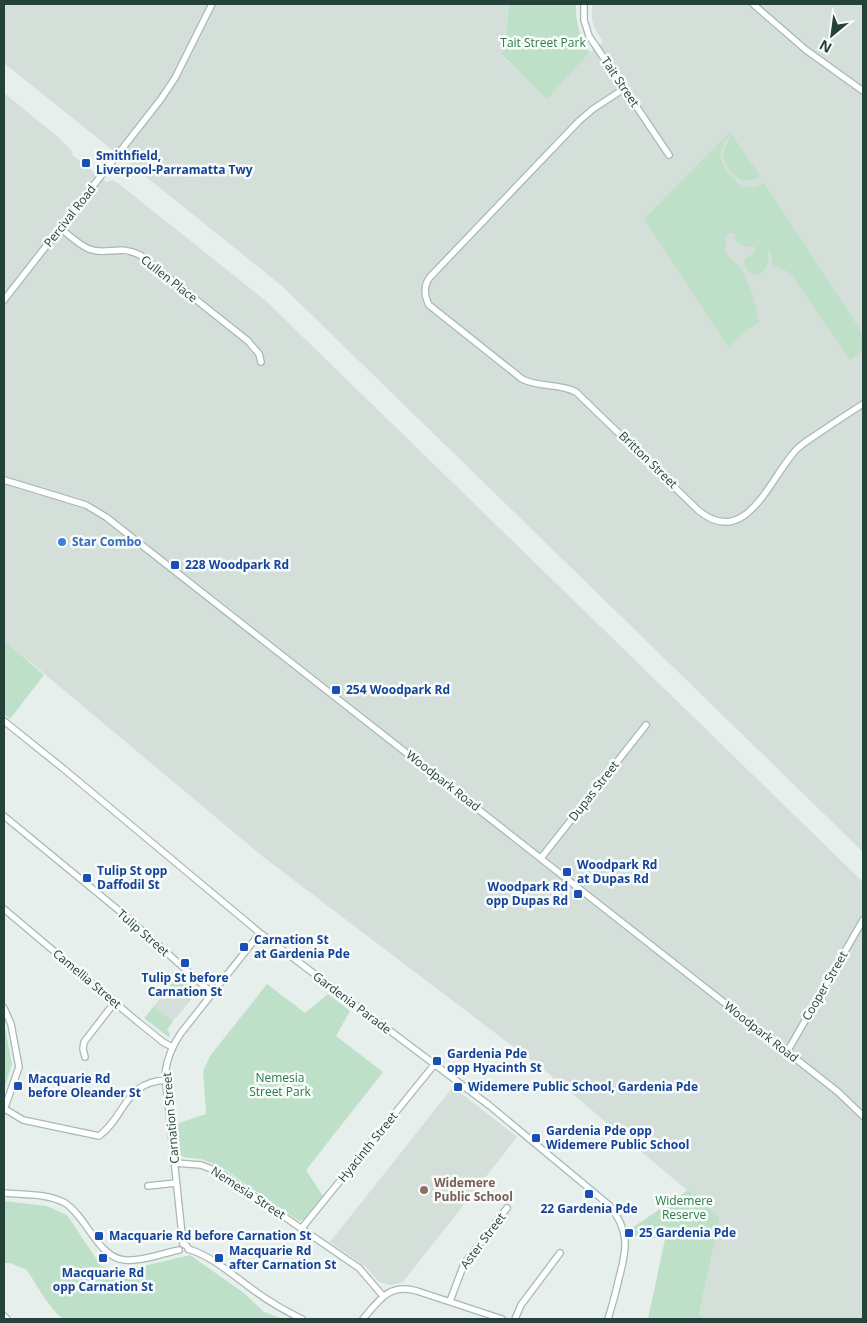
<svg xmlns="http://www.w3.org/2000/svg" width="867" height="1323" viewBox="0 0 867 1323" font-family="'Open Sans',sans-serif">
<rect width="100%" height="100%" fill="#e6efeb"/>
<path fill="#d4dfda" d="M4,4H509L504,51L501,55L547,98L590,52L603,42L595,29L592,20V4H863V852L282,286L4,63Z
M4,93L57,136L73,152L72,155L91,170L107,182L112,180L118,183L266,301L863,882V1319H706L699,1316L720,1218L544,1070L262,856L4,640Z
M169,987L189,1002L173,1021L154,1006Z
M453,1087L517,1137L403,1282L390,1285L379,1282L366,1267L330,1242Z"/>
<path fill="#bfe0c8" d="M509,4H576C575,22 580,37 590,52L547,99L501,54L504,51Z
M730,132L760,176L753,180L743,181C733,176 721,163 724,151C725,145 730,141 730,136L724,141L720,155C725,175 744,197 764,183L863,334V351L850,360L790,273L773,265L770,249L768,251C769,263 767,274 753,275C747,270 743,267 745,258L753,255L755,248L753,246L747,247L736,242L735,234L730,233L726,235V246L724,249C728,258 737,262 742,271C751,286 756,306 759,323L749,328L729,348L644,219Z
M4,640L44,675L10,719L4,714Z
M179,975L201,993L199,997L194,995L189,1002L169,987Z
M267,984L305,1013L328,994L350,1011L336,1036L383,1072L306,1170L323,1196L303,1220L299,1221L224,1169C217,1165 209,1162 201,1159C194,1158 186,1159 180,1155L177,1124L206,1114L203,1071L210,1056Z
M154,1006L173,1021L167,1030L170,1034L169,1037L145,1019V1017Z
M4,1023L12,1064L4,1089V1022Z
M688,1190L720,1218L699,1315L706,1319H648L665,1239L634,1236L632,1228Z
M4,1201L47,1206L67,1215L101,1266L123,1271L190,1255L244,1293L264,1312L283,1319H64L58,1315L45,1299L27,1270L10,1263H4Z"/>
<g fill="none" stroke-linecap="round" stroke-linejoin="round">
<defs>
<path id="minor" d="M584,4V20L589,36L669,155
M753,4L806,50L863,91
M625,88L593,109L579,121L430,277C423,286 424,295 429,305L522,379C540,388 559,383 576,392L699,511C747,550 771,475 797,449C804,442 813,437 822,431C835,422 849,413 863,404
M60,228C69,235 79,245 89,249C107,256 118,244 140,255L248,341L259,354L261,362
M4,300L161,99L175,78L212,4
M4,480L86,505L106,517L838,1092L863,1116
M4,721L65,770L260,933L490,1106L609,1205C630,1230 627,1249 619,1278C616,1292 612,1306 608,1319
M4,816L128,918L212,993
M541,858L646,725
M4,909L138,1022L163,1042L172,1047
M4,1008L11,1024L19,1067L4,1110
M787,1052L863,920
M85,1057L83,1049L84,1042L115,1002
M5,1109L23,1120L99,1136C126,1116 124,1082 166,1080
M175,1163L201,1165L219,1172L359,1268L383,1296
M148,1186L176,1183
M4,1193C23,1195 47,1193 65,1203C87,1217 98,1258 125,1260C141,1262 163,1253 179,1250
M301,1229L434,1065
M183,1244L165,1074C167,1058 172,1046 181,1033L260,933
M183,1244L187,1246L188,1249C211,1256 229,1272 248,1286C265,1299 283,1310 302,1319
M450,1301L464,1264L507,1208
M4,1316L7,1319
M363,1319C379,1300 389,1283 417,1291L502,1319
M515,1319L521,1305L560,1253"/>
</defs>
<use href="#minor" stroke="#a8b8b2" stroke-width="8"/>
<use href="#minor" stroke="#fff" stroke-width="5.5"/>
</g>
<g fill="#1a4fb4" stroke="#f7fbf9" stroke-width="2">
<rect x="81" y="158" width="10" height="10" rx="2.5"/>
<rect x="170" y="560" width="10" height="10" rx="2.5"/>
<rect x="331" y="685" width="10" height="10" rx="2.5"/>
<rect x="562" y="867" width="10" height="10" rx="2.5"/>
<rect x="82" y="873" width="10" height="10" rx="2.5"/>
<rect x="573" y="889" width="10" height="10" rx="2.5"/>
<rect x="239" y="942" width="10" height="10" rx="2.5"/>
<rect x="180" y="958" width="10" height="10" rx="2.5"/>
<rect x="432" y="1056" width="10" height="10" rx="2.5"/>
<rect x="13" y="1081" width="10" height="10" rx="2.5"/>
<rect x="453" y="1082" width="10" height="10" rx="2.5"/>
<rect x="531" y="1133" width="10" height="10" rx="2.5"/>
<rect x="584" y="1189" width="10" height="10" rx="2.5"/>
<rect x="624" y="1228" width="10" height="10" rx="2.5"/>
<rect x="94" y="1231" width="10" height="10" rx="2.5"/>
<rect x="98" y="1253" width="10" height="10" rx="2.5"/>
<rect x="214" y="1253" width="10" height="10" rx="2.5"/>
</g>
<circle fill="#3f7fe0" stroke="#f7fbf9" stroke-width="2" cx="62" cy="542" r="5"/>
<circle fill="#8d6e63" stroke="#f7fbf9" stroke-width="2" cx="424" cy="1190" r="5"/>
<g text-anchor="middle" stroke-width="5" stroke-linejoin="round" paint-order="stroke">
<g font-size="12" fill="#2d7a4b" stroke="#f7fbf9">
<text x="543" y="47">Tait Street Park</text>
<text x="280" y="1082">Nemesia<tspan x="280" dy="14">Street Park</tspan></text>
<text x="684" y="1205">Widemere<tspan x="684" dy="14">Reserve</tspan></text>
</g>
<g font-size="12" fill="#24423a" stroke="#f7fbf9">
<text transform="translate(620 82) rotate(56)" y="4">Tait Street</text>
<text transform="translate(70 216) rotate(-52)" y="4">Percival Road</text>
<text transform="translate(169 279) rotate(38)" y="4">Cullen Place</text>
<text transform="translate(648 460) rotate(44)" y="4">Britton Street</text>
<text transform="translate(443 781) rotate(38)" y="4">Woodpark Road</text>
<text transform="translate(594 791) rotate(-52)" y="4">Dupas Street</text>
<text transform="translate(143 933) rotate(41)" y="4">Tulip Street</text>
<text transform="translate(87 979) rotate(40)" y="4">Camellia Street</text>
<text transform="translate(825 986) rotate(-60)" y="4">Cooper Street</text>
<text transform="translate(352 1003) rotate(37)" y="4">Gardenia Parade</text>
<text transform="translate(761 1032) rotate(38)" y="4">Woodpark Road</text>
<text transform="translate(171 1118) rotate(-95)" y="4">Carnation Street</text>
<text transform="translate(368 1147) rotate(-51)" y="4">Hyacinth Street</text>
<text transform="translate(248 1193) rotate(33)" y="4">Nemesia Street</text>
<text transform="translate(483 1241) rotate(-53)" y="4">Aster Street</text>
</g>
<g font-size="12" font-weight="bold" fill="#164399" stroke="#f7fbf9" text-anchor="start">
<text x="96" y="160">Smithfield,<tspan x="96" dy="14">Liverpool-Parramatta Twy</tspan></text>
<text x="185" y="569">228 Woodpark Rd</text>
<text x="346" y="694">254 Woodpark Rd</text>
<text x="577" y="869">Woodpark Rd<tspan x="577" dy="14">at Dupas Rd</tspan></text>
<text x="97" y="875">Tulip St opp<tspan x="97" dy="14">Daffodil St</tspan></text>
<text x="568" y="891" text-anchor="end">Woodpark Rd<tspan x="568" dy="14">opp Dupas Rd</tspan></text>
<text x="254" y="944">Carnation St<tspan x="254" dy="14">at Gardenia Pde</tspan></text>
<text x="185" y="982" text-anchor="middle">Tulip St before<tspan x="185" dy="14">Carnation St</tspan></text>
<text x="447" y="1058">Gardenia Pde<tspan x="447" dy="14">opp Hyacinth St</tspan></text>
<text x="28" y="1083">Macquarie Rd<tspan x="28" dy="14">before Oleander St</tspan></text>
<text x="468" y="1091">Widemere Public School, Gardenia Pde</text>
<text x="546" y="1135">Gardenia Pde opp<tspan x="546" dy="14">Widemere Public School</tspan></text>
<text x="589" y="1213" text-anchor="middle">22 Gardenia Pde</text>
<text x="639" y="1237">25 Gardenia Pde</text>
<text x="109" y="1240">Macquarie Rd before Carnation St</text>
<text x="229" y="1255">Macquarie Rd<tspan x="229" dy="14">after Carnation St</tspan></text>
<text x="103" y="1277" text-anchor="middle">Macquarie Rd<tspan x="103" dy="14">opp Carnation St</tspan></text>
</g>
<g font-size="12" font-weight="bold" fill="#366cbe" stroke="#f7fbf9" text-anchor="start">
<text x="72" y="546">Star Combo</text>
</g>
<g font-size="12" font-weight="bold" fill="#785e54" stroke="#f7fbf9" text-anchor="start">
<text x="434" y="1187">Widemere<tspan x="434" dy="14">Public School</tspan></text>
</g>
</g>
<rect width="867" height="1323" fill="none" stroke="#24423a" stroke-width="10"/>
<g transform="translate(832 35) rotate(209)" stroke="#f7fbf9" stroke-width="4" paint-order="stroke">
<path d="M0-4L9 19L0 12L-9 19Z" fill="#24423a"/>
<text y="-8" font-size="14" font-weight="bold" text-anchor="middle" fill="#24423a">N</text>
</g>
</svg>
